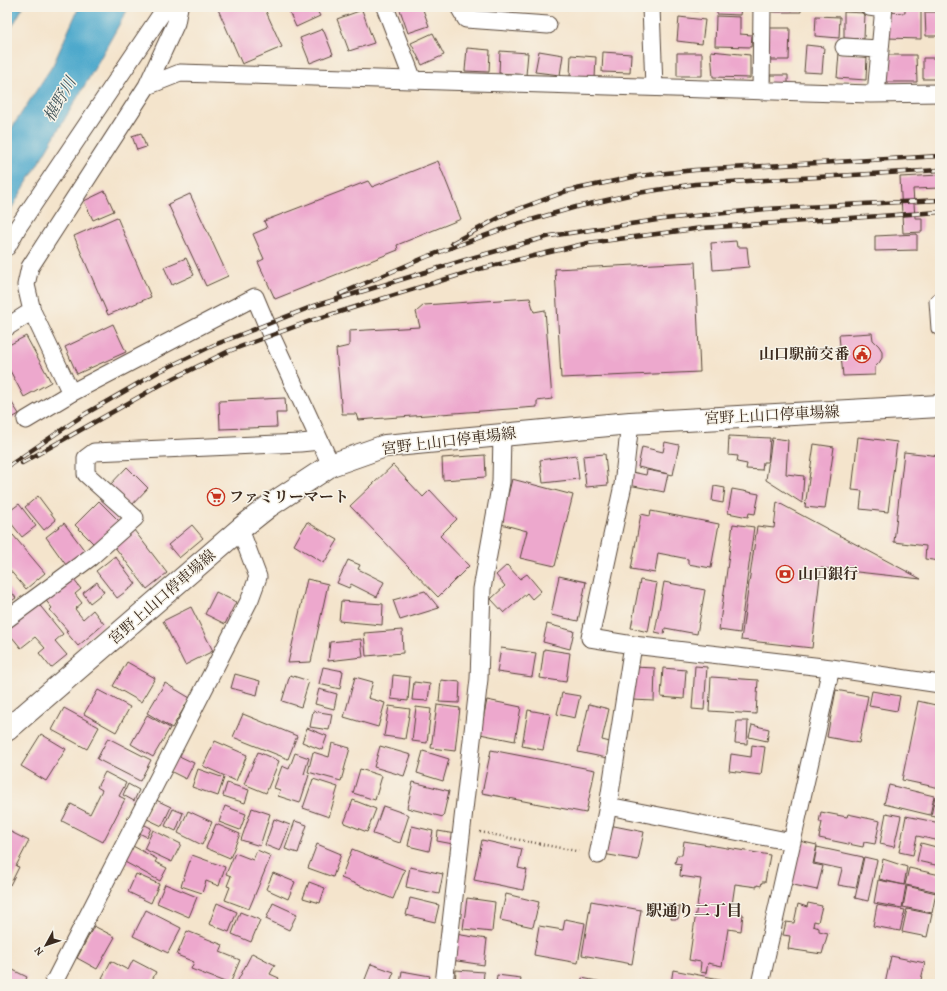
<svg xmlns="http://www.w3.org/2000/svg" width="947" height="991" viewBox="0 0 947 991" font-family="'Gentium Book Plus','Noto Serif JP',serif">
<rect width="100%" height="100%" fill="#f7f3e8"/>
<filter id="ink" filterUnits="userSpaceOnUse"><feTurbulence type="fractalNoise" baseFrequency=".025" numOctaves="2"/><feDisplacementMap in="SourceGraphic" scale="8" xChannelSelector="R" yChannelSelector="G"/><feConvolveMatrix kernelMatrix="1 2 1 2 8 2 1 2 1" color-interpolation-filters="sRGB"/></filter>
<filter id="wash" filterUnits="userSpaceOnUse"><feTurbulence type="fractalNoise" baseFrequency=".012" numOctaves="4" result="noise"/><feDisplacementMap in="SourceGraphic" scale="16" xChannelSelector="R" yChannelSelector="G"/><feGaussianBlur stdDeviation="0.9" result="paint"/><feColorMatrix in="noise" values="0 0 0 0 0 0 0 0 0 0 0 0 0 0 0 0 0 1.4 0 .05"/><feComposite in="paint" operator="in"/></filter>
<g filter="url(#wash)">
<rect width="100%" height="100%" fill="#f4e4cc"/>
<path fill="#4ea9cc" stroke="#446a75" d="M7,7H23L7,36Z
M79,7H129L89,78L7,216V135L53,65Z"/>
<g id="blocks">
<path fill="#eda8cd" d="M217,7H264L282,47L242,64Z
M287,7H315L320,16L296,27Z
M399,7H422L429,26L408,33Z
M484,7H498L486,11Z
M678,7H698V11L678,10Z
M717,7H741L740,15L717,14Z
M772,7H801V12H772Z
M905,7H921V39L887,38V12L905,13Z
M362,10L374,43L349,51L337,19Z
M844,12L865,13L864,39L844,38Z
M925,12H940V36H926Z
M716,16L740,17V34L752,35L751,47L715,46Z
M816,16L840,17L839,38L815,36Z
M679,17L705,20L702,44L677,41Z
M766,28H790L789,60H766Z
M323,29L333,54L310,63L300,38Z
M433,33L444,55L422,65L411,43Z
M806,45L824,47L822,73L804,72Z
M467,48L490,50L489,72L465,71Z
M500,51L528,53L526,75L499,73Z
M539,51L563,55L560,75L535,72Z
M711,51L750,55V78L713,77Z
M603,52L631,54L630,73L602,72Z
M677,53H702V76H677Z
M839,53L867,56L866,80L837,78Z
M571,55L596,57L595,78L570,76Z
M883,55H916L917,82H883Z
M923,58H940V79H923Z
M770,75H788V86H770Z
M141,133L146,147L137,150L132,136Z
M438,161L461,219L397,245L398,250L275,299L258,262L264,259L253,234L267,228L264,221L368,181L372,187Z
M940,175V188L913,189L915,218H922V232L903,233L900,177Z
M105,191L114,211L93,220L84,201Z
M190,194L228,276L206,286L168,204Z
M117,217L151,297L108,315L74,236Z
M917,234V250L875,251V236Z
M736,241L737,247H747L749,267L713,270L711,243Z
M186,258L194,275L172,285L164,267Z
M695,262L700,372L561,378L555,269Z
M530,298L534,312L545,310L552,399L537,401V407L358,420L356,414H342L336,349L349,346V331L420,327L416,312L424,305Z
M113,324L126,352L77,374L65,347Z
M872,333L873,340L879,346L882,351V358L879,363L875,367V375L843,376L839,335Z
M26,336L51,382L24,397L7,365V346Z
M7,395L19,414L7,421Z
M285,398L286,413H276L277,427L220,429L219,401Z
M729,436L770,438L768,462H763L762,470L746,469L747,464L737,462L738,456L728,455Z
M858,437L897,442L888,512L860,509L862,491L852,490Z
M772,438L788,440L786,474L804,476L802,503L766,480Z
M665,442L679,445L673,475L638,467L642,447L663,452Z
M814,444L834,447L825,509L805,507Z
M904,452L940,456V561L925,559L926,546L894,542Z
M605,454L608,485L586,487L583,456Z
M485,455L486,477L443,480L442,458Z
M576,455L579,479L543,483L540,460Z
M393,465L423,497L430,490L457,519L440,536L469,566L438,597L350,506Z
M127,467L148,488L130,507L109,486Z
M647,470L668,474L664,492L629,485L632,472L646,475Z
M512,479L573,495L555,566L520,558L527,531L501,524Z
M714,486L725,488L723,503L712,501Z
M732,489L759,494L755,514L749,513L748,517L728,513Z
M38,496L56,520L44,530L25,507Z
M99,501L119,521L95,545L75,525Z
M777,502L921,579L821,568L812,648L741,640L757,526L774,528Z
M19,504L36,526L22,537L7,518V513Z
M651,511L719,524L711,568L688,564V559L658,553L655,573L631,569L641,514L650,516Z
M307,522L338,540L324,563L294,545Z
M64,523L85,551L66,565L46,537Z
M733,524L754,527L740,633L719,630Z
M192,525L203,538L179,558L168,545Z
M134,530L167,573L147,589L114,546Z
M13,535L45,573L26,589L7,567V540Z
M115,556L136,584L117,598L96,571Z
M348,560L360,565L358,569L384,582L377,597L351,584L349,588L337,583Z
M507,565L520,579L527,574L541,591L532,599L527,593L504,613L491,599L505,586L496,575Z
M70,575L81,589L75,594L82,603L75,609L83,619L93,610L104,624L78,646L66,632L68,631L50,610L52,608L43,597Z
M559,576L586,582L578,621L551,615Z
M307,579L328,584L311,662L288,663Z
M640,580L657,583L648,632L631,628Z
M97,582L104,592L90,603L83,593Z
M664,582L705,590L697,634L665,628L664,634L655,632Z
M7,586L16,598L7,604Z
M425,591L439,608L400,620L393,600Z
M216,592L236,602L225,624L205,614Z
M341,601L383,604L382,625L339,621Z
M37,602L63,634L55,641L67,655L51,668L39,653L45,648L35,637L21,648L7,631V627Z
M191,607L213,651L185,665L163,621Z
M547,624L574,631L570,649L543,642Z
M402,630L403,653L366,656L364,633Z
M361,639L363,657L328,661L330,642Z
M501,648L536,653L532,677L497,672Z
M544,649L570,653L566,682L540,678Z
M127,662L155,678L141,702L113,686Z
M695,666L707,667L704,710L692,709Z
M323,667L343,671L340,689L319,684Z
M633,667L655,668L654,701L632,700Z
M663,668L686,670L684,699L661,697Z
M235,674L260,681L257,695L231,688Z
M290,675L309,681L301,707L282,701Z
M393,675L410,677L408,701L391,699Z
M355,677L373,682L368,698L385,703L378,727L344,717Z
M711,677L758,680L756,714L709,711Z
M441,680L460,682L459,703L439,702Z
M414,682L430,684L428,701L412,700Z
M165,683L190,698L172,728L147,713Z
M319,689L337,694L334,709L315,704Z
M98,690L130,707L116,732L84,714Z
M836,690L868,696L859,743L827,737Z
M872,691L900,696L897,711L869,706Z
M562,693L580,696L575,718L557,714Z
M487,700L521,707L515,741L480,734Z
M918,701L940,706V788L902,780Z
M589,704L609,709L602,740L610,742L607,758L578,752Z
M437,705L460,708L455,751L431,748Z
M389,706L410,709L405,739L384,736Z
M416,707L431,709L427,743L412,741Z
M64,708L99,727L87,749L52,730Z
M528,710L550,714L543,750L522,746Z
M313,711L332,714L329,730L310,727Z
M243,714L297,736L288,759L233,737Z
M147,715L170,728L153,757L131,744Z
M737,721H748L747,744L735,743Z
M752,725L769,729L767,741L749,737Z
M307,728L327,736L322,750L302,742Z
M41,734L66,749L46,781L21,766Z
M108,738L151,760L140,781L97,759Z
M215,741L247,755L236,781L203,766Z
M332,743L350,748L341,781L308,772L313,752L329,757Z
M752,745L765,747L761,775L729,771L731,754L751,757Z
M380,746L411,755L404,776L374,767Z
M491,750L595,770L586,813L482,793Z
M423,751L449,759L443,781L417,773Z
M258,752L279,761L266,793L244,784Z
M295,753L309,758L304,774L309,775L300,803L278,796L280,790L274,788L282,766L289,769Z
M177,755L194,763L186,779L170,771Z
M198,769L224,778L218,796L192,787Z
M360,769L382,776L375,800L353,793Z
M105,772L126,783L119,796L125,799L103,842L62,821L71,804L90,814L102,790L97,787Z
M313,779L338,787L329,817L303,808Z
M413,782L449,791L443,817L407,808Z
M227,783L249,790L245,803L223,796Z
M128,784L139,790L134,801L123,795Z
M889,785L934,796L930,815L884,804Z
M935,796L940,797V818L931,816Z
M154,799L171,807L162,826L145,818Z
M353,800L376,809L367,832L344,823Z
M225,806L246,814L240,830L219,822Z
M383,806L409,815L400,843L373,834Z
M252,808L270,814L260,846L241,840Z
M173,809L183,813L176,831L165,826Z
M188,811L212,822L202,845L178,833Z
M821,812L847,817L848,814L880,821L875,844L864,842L863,847L819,838L822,822H819Z
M886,813L901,816L894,847L880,844Z
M906,816L940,823V841L917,836L913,855L899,852Z
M274,819L290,825L280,851L265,845Z
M295,821L307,825L298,853L285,849Z
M141,823L151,828L147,837L137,832Z
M216,824L240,834L230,858L206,848Z
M609,825L644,832L638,860L603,854Z
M412,826L433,831L429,851L408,846Z
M7,830L29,841L16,866L19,867L10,885L7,883Z
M153,830L181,844L172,862L144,849Z
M438,831L455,834L453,844L437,841Z
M482,840L522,849L518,868L527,870L523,890L474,880Z
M684,841L770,855L765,882H762L761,886L757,885V887L735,884L731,912L743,914L741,931L728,929L722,966L708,963L706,973L700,972L701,962L689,960L701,879L680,876L681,864L675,863L677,855H682Z
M799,841L817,845L813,864L823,866L817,890L789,884Z
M921,843L940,848V866L917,861Z
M317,844L341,854L333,877L308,868Z
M131,845L157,859L155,862L167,868L160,881L123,861Z
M817,847L863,857L856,888L838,885L842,869L814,863Z
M352,849L405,870L393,899L341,878Z
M257,850L271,856L249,909L225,900L230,887L227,886L231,876L226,874L235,853L253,860Z
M192,855L225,867L219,886L206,881L202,893L181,886Z
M864,857L877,860L868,901L855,898Z
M883,859L907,867L904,885L879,879Z
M410,867L443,874L439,894L406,887Z
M909,868L940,875L938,892L906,885L902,908L874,903L878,880L905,885Z
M273,873L295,882L288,899L266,889Z
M136,874L159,884L151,903L128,892Z
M309,882L325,888L320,903L303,898Z
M165,884L197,897L189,917L157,903Z
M907,886L936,893L932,913L903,907Z
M506,894L539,902L533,927L500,920Z
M410,898L439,905L435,922L406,915Z
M467,898L495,902L492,932L463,929Z
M591,901L641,910L632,964L582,955Z
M217,903L237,912L229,932L209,924Z
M273,903L297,914L289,930L266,919Z
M808,903L822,906L818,922L814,921L813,926L819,928V931L828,933L822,954L788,949L790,936L783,935L786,922L794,923L798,904L807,907Z
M877,905L905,910L900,931L873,926Z
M673,906L680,907L678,919H671Z
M907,909L932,914L927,937L902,932Z
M146,910L181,928L168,953L133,936Z
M240,912L260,920L251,942L232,934Z
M565,919L585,923L578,963L534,955L539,926L563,930Z
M94,926L115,937L97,969L77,958Z
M187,931L223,945L220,952L240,960L230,984L191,969L194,962L177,955Z
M455,934L487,939L484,965L451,960Z
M252,953L275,965L270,974L279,978L276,984H236Z
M891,956L925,963L920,984H885Z
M133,960L156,972L150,984H115L102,978L111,961L128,970Z
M371,964L394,972L389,984H369L364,982Z
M7,967L27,977L24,984H7Z
M456,970L484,972L483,984H455Z
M673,970L735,982L734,984H671Z
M402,971L430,976L428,984H400Z
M497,975L521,978L520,984H496Z
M582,978L607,983V984H581Z"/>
</g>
</g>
<g filter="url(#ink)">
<use href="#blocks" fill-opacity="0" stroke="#574638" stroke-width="1"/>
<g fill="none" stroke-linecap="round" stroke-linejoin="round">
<defs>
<path id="service" d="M940,296L934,301L936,329L940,332"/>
<path id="minor" d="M179,7L176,23L147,86L30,267L26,285L32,311L71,393L255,297L271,335L331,465
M385,7L413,80
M459,7L466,19L548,25
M651,7L654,87
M869,7L883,9
M844,47L879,49
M147,86L180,73L871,94L940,93
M761,91L762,7
M876,94L884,7
M7,247L18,227L166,7
M7,327L32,311
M26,420L71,393
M630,423L623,485L590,638L633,645L831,668L940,684
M7,619L91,557L135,518L86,474V458L94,452L300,443L320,441
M608,806L792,842
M598,855L608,806L633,645
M53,984L250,599L258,577L240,529
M444,984L479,679L482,589L501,482L502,434
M760,984L831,668"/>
<path id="secondary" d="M7,730L240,529L269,506L331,465L385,446L630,423L940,406"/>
</defs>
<use href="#service" stroke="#574638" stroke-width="11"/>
<use href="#minor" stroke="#574638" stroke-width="19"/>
<use href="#secondary" stroke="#574638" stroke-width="24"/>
<path stroke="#574638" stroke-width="2.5" stroke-dasharray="1 3" stroke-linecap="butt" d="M480,832L581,852"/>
<use href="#service" stroke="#fff" stroke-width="9"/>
<use href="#minor" stroke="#fff" stroke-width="17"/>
<use href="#secondary" stroke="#fff" stroke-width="22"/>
<defs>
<path id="rail" d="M452,243L508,213L567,191L638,176L695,170L940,156
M340,294L426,257L514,225L576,207L638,193L695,184L940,170
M22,463L162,384L229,351L310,321L479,269L588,243L702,228L940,212
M7,467L85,414L158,372L214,345L311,307L475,257L550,236L664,219L766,209L940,200"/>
</defs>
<use href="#rail" stroke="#3b2a1e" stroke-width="4.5"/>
<use href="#rail" stroke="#f7f3e8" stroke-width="3" stroke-dasharray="9" stroke-linecap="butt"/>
</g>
</g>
<defs>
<symbol id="civic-ring" viewBox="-11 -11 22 22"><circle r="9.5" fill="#f7f3e8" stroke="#c8321e" stroke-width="1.5"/><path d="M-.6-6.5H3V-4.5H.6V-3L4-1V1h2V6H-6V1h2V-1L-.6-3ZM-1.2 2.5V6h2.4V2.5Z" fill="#c8321e"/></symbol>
<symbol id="supermarket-ring" viewBox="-11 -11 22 22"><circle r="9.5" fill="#f7f3e8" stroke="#c8321e" stroke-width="1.5"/><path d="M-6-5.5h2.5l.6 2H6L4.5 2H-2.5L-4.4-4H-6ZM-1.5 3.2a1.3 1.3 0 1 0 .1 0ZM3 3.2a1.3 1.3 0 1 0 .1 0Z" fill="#c8321e"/></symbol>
<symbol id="bank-ring" viewBox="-11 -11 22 22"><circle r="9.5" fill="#f7f3e8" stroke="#c8321e" stroke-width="1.5"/><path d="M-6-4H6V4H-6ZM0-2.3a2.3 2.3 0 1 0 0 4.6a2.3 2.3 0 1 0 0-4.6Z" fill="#c8321e"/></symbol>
</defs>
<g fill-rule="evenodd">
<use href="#civic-ring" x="852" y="344" width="20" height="20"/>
<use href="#supermarket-ring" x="206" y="487" width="20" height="20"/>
<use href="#bank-ring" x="775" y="564" width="20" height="20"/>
</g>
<g text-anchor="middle" stroke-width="3" stroke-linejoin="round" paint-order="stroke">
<g font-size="15" font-weight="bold" fill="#3b2a1e" stroke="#f7f3e8" text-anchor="start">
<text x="849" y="359" text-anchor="end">山口駅前交番</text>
<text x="229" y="502">ファミリーマート</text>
<text x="798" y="579">山口銀行</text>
</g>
<g font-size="15" fill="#3b2a1e" stroke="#f7f3e8">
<text transform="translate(772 415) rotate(-3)" y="5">宮野上山口停車場線</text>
<text transform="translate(449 441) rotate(-7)" y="5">宮野上山口停車場線</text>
<text transform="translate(162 597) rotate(-41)" y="5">宮野上山口停車場線</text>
</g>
<g font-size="16" font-style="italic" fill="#42565b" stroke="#f7f3e8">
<text transform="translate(59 99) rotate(-60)" y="6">椹野川</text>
</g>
<g font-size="16" font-weight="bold" fill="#3b2a1e" stroke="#f7f3e8">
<text x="694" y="916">駅通り二丁目</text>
</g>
</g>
<rect width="947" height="991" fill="none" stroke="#f7f3e8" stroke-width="24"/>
<g transform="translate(46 945) rotate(230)" stroke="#f7f3e8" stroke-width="3" paint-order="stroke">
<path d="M0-3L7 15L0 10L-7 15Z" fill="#3b2a1e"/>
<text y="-6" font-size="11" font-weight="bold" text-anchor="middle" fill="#3b2a1e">N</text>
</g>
</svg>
